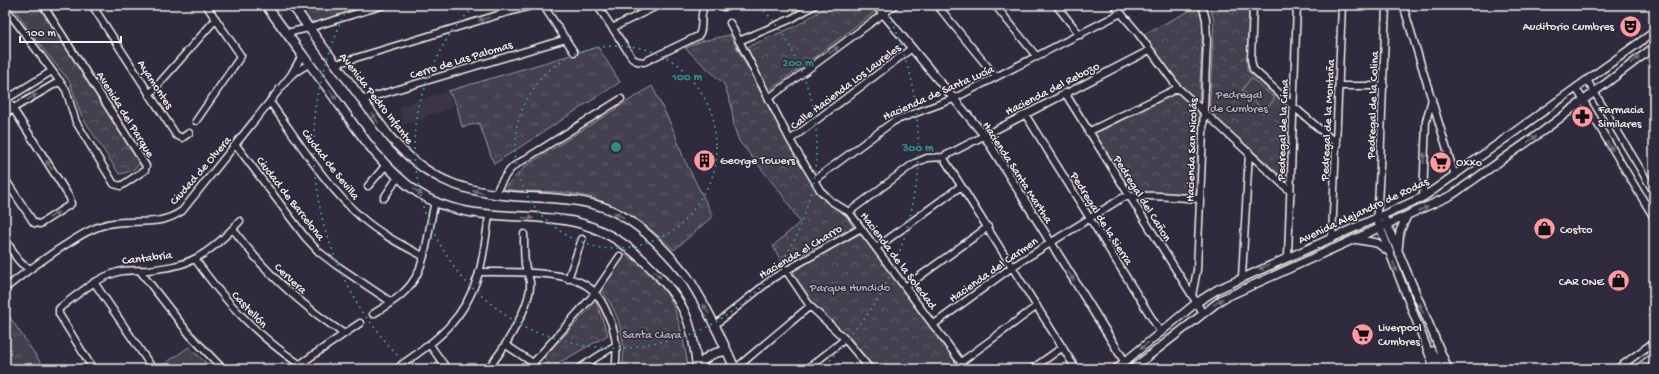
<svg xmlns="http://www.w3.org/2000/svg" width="1659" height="374" viewBox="0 0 1659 374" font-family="'Gochi Hand',sans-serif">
<defs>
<pattern id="grass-tufts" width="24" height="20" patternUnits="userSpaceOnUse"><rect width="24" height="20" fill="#454050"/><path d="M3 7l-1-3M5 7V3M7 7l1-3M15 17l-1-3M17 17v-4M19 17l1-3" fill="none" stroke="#605c69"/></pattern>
<pattern id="park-crowns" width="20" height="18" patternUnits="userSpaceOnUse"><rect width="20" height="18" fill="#454050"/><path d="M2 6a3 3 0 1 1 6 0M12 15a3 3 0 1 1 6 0" fill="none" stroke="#605c69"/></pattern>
</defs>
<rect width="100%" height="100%" fill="#2f2a3d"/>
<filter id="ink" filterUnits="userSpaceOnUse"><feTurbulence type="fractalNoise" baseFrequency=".025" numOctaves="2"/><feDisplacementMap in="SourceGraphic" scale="8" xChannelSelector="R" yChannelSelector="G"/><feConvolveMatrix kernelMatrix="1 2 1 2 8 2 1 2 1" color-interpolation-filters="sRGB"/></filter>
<g filter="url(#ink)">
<path fill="#3b3647" d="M448,91L452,108L425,116L424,119L403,125L399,106Z"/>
<path fill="url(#grass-tufts)" stroke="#9c989c" d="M598,47L620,82L494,164L479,123L462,127L457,106L448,91Z
M652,86L674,131L684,159L713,216L674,250C641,219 606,195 559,192C540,191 522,192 503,189L527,165Z
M5,310L45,369H5Z"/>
<path fill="url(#park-crowns)" stroke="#9c989c" d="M12,5H38L141,161C138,169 127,173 119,174L81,115L70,82L32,35Z
M299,5H372L316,22L310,21Z
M829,5H872L876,11L769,91L747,47L796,26Z
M1209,5H1249L1247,70L1290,109L1287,181L1209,112L1214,20Z
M1199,6L1203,22L1199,101L1177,82L1144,34Z
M730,35L782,132L818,193L847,217L853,227L783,265L773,246L800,222L780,192L739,141L734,127L731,104L724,84L685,48L702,41Z
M1177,93L1199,112L1197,194L1130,193L1094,134Z
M857,235L862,236L961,369H875L851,339L818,311L794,275V270Z
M624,253C635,261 647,268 655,278C679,303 682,337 689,369H622C627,340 619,312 601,290Z
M596,302L608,335L550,368L544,357Z
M189,347L213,369H157Z"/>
<path fill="#454050" stroke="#9c989c" d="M1251,78L1275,98L1265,111L1242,90Z"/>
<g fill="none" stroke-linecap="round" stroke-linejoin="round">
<defs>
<path id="minor" d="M92,5L176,135L182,138L189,133
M543,5L574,52
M597,5L633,59L637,61L644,62L698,36C705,28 698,15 705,5
M723,5L724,7
M937,5L996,77
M995,5L1037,57
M1056,5L1080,35
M1114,5L1137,32L1178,88L1291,192
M1253,5L1251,60L1253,69L1294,107L1337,144
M1403,5L1455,176
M5,7L66,90L76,122L114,184L121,186L145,170L146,166L43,5
M730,23L790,140L820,190L831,201L849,212L966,369
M612,28L659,5
M286,33L309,28L384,5
M739,41L791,19L815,5
M336,64L501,14L535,5
M291,75L310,63
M1587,80L1654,192
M1339,86H1384
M1576,88L1654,218
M1065,93L1203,313
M149,95L216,19
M5,96L70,198L71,204L40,224L34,223L5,179
M769,98L895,5
M5,100L52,71
M362,100L566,39
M270,102C297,139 327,188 361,217C380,234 402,245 423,256
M5,113L60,81
M1025,114L1161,333
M196,121L241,56L206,5
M1088,132L1178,88
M790,140L912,48
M236,145L305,237L319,252L336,265L391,302
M943,157L1076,369
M943,157L1150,50
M814,180L894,121L953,99L1121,13
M368,186L386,165
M495,195C500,183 505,174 514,166L621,99
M1423,197L1426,121L1432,99
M384,198L398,177
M849,212L913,164L927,158L943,157
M1376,217L1378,205L1380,166L1386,5
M233,229C263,271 300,304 343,333
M1332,237L1342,5
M5,238C12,249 17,265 30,268
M876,248L961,186
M1288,256L1297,5
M195,259C225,302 256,334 299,364
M785,269L810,306L845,339L870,369
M140,271L190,335L223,369
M479,272C507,272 564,270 587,286C597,292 604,305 608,315C616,332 618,351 615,369
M1242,277L1249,152
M568,279L582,239
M94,282L153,369
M905,287L988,227
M5,289C22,274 40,262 59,249C75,239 90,228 108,224C135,218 157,228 182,211L291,75L300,59L301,53
M1192,296L1197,270L1207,40L1206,19L1202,5
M373,314C384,307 397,300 406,290C428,268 427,231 435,202
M715,325L773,278L861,228
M933,325L1012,267L1122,198C1141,193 1180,198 1200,199
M430,345L447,369
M506,345L533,363L538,369
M961,362L1037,306
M533,363L591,298L620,256
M401,365C438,340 465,319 479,273C484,255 486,235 489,216
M93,369L59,314V309L61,307C78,294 96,278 118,272C128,269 138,271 148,270C164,268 182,266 196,258C212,250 228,234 240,221
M293,369L360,323
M487,369C502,353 532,305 530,282C529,276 526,270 525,264C524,254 524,244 524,234
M578,369L616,345
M735,369L810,306
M807,369L845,339
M1032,369L1063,347
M1617,369L1654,342
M1637,369L1654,356"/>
<path id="tertiary" d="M876,5L984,135L1125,362
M1376,217L1435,369
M1385,220L1448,369
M1354,239L1377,243L1388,251
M1398,250L1400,231L1407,216
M1432,351L1443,369
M1116,369L1196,303L1218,289L1423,197L1435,189L1654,32
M1132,369L1222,299L1452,195L1543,131L1654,47"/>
<path id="secondary" d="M266,5C285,32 306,59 326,86C354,124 378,165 417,192C464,224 523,211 575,222C605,229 631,247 652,269C685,302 693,323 697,369
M292,5L389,136C429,183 468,194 528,197C553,198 578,199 603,207C635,218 665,249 686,275C692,283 697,293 702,301C714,323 725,346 735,369
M697,368C706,356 713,352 727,351"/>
</defs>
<use href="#minor" stroke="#f4f1e8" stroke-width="9"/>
<use href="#tertiary" stroke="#f4f1e8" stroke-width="10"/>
<use href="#secondary" stroke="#f4f1e8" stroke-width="11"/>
<use href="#minor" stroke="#2f2a3d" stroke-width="6"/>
<use href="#tertiary" stroke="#2f2a3d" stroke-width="7"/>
<use href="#secondary" stroke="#2f2a3d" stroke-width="8"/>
</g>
<defs><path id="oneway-solid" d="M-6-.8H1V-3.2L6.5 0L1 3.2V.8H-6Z"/></defs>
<g fill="#747079">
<use href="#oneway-solid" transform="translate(484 19) rotate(163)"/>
<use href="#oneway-solid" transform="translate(834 50) rotate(-37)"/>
<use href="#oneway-solid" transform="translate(1635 60) rotate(-37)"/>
<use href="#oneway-solid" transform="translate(333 95) rotate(54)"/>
<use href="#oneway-solid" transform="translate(32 97) rotate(-31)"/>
<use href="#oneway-solid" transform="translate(375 118) rotate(-126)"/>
<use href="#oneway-solid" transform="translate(1532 139) rotate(-36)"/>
<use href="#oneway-solid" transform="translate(1610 146) rotate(59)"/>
<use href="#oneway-solid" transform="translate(1424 158) rotate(-88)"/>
<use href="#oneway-solid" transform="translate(49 165) rotate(-123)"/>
<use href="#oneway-solid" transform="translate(418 192) rotate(34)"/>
<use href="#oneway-solid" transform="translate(478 192) rotate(-167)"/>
<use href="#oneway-solid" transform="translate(1423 209) rotate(-23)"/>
<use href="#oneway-solid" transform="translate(54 215) rotate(-32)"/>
<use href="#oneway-solid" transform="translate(619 215) rotate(-152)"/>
<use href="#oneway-solid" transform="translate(528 218) rotate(4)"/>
<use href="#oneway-solid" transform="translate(1264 267) rotate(156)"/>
<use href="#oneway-solid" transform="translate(1395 267) rotate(69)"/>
<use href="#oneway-solid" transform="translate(657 274) rotate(45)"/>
<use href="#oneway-solid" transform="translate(1071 276) rotate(58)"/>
<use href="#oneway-solid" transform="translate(1218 302) rotate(-34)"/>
<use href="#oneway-solid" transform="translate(1421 308) rotate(-114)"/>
<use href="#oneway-solid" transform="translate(706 309) rotate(-120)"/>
<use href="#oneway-solid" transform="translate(1144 346) rotate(141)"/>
</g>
</g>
<g fill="none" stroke="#318880" stroke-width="2" stroke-dasharray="2 4">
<circle cx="616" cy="147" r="101"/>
<path d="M759 6A201 201 0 1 1 473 6"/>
<path d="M410 368A302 302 0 0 1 349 5M883 5A302 302 0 0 1 822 368"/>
</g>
<defs>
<symbol id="theatre-disc" viewBox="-11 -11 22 22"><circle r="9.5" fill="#ff9aa2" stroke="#2f2a3d"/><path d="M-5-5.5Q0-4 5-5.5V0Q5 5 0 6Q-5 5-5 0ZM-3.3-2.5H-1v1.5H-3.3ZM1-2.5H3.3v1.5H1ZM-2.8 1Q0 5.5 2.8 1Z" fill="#111"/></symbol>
<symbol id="pharmacy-disc" viewBox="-11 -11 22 22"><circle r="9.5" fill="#ff9aa2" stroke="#2f2a3d"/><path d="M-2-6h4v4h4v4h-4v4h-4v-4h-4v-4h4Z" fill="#111"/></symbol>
<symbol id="building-disc" viewBox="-11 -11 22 22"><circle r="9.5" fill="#ff9aa2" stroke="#2f2a3d"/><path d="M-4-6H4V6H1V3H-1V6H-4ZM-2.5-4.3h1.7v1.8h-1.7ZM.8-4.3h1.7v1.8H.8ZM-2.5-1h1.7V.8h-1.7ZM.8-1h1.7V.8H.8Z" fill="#111"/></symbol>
<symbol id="supermarket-disc" viewBox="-11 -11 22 22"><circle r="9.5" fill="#ff9aa2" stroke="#2f2a3d"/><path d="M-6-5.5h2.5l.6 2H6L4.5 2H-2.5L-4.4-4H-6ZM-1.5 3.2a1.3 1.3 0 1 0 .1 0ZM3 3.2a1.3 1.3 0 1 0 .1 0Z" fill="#111"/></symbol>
<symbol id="shop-disc" viewBox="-11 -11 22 22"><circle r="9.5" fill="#ff9aa2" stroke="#2f2a3d"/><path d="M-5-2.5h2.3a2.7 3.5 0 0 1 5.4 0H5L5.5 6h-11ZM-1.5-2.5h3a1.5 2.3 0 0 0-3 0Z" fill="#111"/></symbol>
</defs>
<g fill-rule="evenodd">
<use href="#theatre-disc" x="1618" y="14" width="25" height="25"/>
<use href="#pharmacy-disc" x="1570" y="104" width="25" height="25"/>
<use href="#building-disc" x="692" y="148" width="25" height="25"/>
<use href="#supermarket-disc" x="1428" y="150" width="25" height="25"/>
<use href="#shop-disc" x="1532" y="216" width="25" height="25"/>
<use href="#shop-disc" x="1606" y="268" width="25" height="25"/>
<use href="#supermarket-disc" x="1350" y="322" width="25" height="25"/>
</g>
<g text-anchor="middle" stroke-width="3" stroke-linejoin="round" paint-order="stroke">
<g font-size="12" fill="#f4f1e8" stroke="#2f2a3d" text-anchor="start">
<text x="1614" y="30" text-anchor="end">Auditorio Cumbres</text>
<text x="1598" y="113">Farmacia<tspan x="1598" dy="14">Similares</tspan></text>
<text x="720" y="164">George Towers</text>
<text x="1456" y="166">Oxxo</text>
<text x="1560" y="233">Costco</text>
<text x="1604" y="285" text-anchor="end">CAR ONE</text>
<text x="1378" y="331">Liverpool<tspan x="1378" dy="14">Cumbres</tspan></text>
</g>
<g font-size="12" fill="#f4f1e8" stroke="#2f2a3d">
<text transform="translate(461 59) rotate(-17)" y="4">Cerro de Las Palomas</text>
<text transform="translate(156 84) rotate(57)" y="4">Ayamontes</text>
<text transform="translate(845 86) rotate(-37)" y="4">Calle Hacienda Los Laureles</text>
<text transform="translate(1052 88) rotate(-27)" y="4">Hacienda del Rebozo</text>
<text transform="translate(938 92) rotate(-24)" y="4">Hacienda de Santa Lucía</text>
<text transform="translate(377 98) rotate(52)" y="4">Avenida Pedro Infante</text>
<text transform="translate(1372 105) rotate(-88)" y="4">Pedregal de la Colina</text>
<text transform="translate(126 114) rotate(58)" y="4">Avenida del Parque</text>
<text transform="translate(1327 120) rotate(-87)" y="4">Pedregal de la Montaña</text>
<text transform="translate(1282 130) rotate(-88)" y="4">Pedregal de la Cima</text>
<text transform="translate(1191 150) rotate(-88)" y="4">Hacienda San Nicolás</text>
<text transform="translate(331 164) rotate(52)" y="4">Ciudad de Sevilla</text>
<text transform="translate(200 170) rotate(-49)" y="4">Ciudad de Olvera</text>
<text transform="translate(1018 172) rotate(57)" y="4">Hacienda Santa Martha</text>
<text transform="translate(291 198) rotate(52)" y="4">Ciudad de Barcelona</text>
<text transform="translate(1143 198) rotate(58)" y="4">Pedregal del Cañon</text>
<text transform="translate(1363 210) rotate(-25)" y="4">Avenida Alejandro de Rodas</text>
<text transform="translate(1102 218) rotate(58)" y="4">Pedregal de la Sierra</text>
<text transform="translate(800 251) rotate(-31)" y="4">Hacienda el Charro</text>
<text transform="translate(147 257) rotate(-7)" y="4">Cantabria</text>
<text transform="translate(899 260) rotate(53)" y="4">Hacienda de la Soledad</text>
<text transform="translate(993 269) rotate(-35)" y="4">Hacienda del Carmen</text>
<text transform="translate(291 278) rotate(43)" y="4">Cervera</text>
<text transform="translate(250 309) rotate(46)" y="4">Castellón</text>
</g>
<g font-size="12" fill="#b7b3b3" stroke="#2f2a3d">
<text x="1239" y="98">Pedregal<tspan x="1239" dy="14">de Cumbres</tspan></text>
<text x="850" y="291">Parque Hundido</text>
<text x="652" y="338">Santa Clara</text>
</g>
</g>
<circle cx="616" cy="147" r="6" fill="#318880" stroke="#2f2a3d" stroke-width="2"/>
<g font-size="12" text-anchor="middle" font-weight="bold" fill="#318880" stroke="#2f2a3d" stroke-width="3" stroke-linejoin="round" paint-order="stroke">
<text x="798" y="66">200 m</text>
<text x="687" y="80">100 m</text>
<text x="918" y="151">300 m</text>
</g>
<rect width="1659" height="374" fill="none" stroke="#2f2a3d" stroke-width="20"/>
<rect x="10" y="10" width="1639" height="354" fill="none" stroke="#f4f1e8" stroke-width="1.5" filter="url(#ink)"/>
<path d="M20 36v6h101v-6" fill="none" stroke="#f4f1e8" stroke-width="2"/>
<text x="26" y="36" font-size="12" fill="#f4f1e8" stroke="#2f2a3d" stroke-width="3" paint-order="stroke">100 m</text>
</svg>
